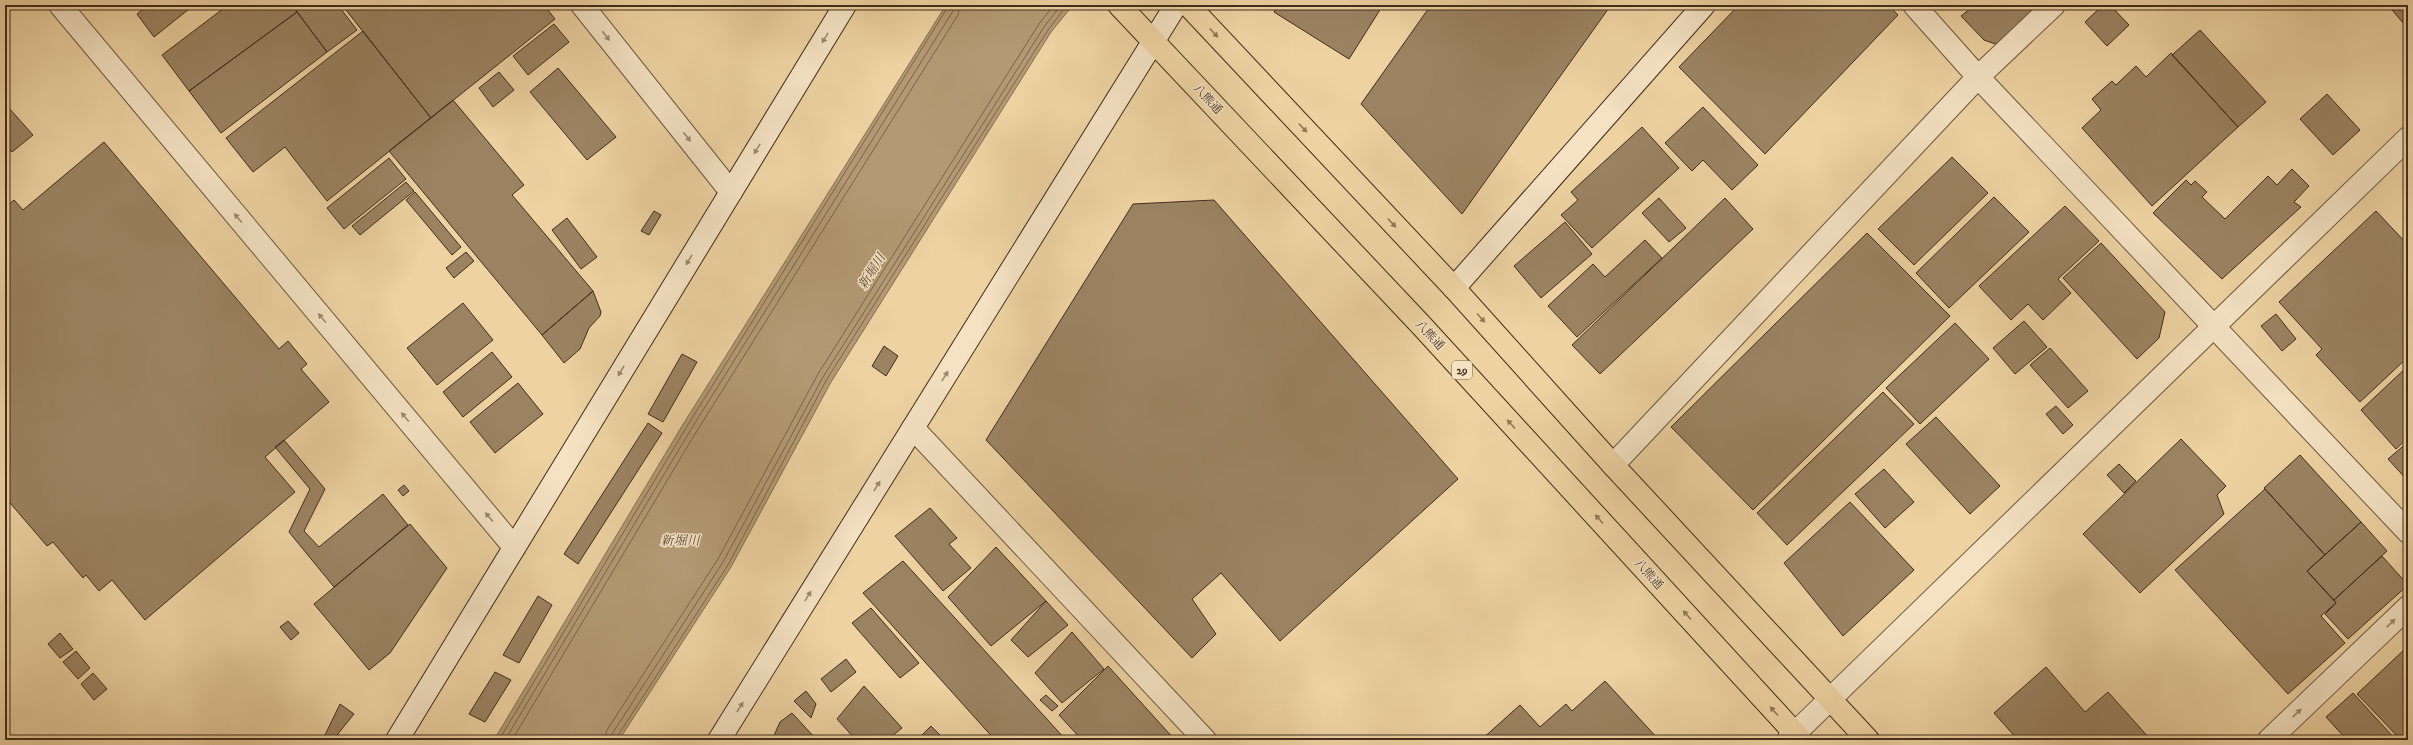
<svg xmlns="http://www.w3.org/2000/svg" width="2413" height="745" viewBox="0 0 2413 745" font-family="'IM FELL DW Pica','Noto Serif JP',serif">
<rect width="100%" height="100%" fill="#eed2a2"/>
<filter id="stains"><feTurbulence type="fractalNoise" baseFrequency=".005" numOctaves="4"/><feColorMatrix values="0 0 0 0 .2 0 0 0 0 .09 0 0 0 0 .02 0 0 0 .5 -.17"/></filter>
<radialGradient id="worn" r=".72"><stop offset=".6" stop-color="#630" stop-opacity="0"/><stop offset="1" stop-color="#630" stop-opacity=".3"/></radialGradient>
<path fill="#b39a74" stroke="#856e51" d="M946,5H1073L1051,32L831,382L731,567L619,740H494L682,426Z"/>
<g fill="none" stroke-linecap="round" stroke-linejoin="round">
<path stroke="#7a6448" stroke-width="1" d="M499,740L686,428L949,5
M505,740L690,431L953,11L954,5
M512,740L695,434L958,15L960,5
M604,740L607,730L718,559L818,374L1039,24L1054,5
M610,740L612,734L723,562L823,377L1044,27L1061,5
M615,740L728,565L827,379L1048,30L1067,5"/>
</g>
<path fill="#9b8362" stroke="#412d1c" d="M148,5H194L154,37L137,14Z
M228,5H292L297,12L189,91L162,55Z
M292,5H338L357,30L327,52Z
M342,5H544L555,19L431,118Z
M1278,5H1383L1349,59L1274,12Z
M1431,5H1611L1462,214L1361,104Z
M1739,5H1888L1898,15L1765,154L1679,67Z
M1975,5H2035L2037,7L2001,46L1984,40L1961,16Z
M2103,5H2110L2129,25L2107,46L2085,22Z
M2388,5H2408V29Z
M297,12L327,52L221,133L189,91Z
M554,24L569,42L528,75L513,56Z
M2200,30L2266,102L2238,127L2172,55Z
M363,31L431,118L327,201L285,147L253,172L226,138Z
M2171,53L2238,127L2152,206L2082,128L2101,110L2092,99L2112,81L2116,85L2136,66L2146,77Z
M558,68L616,137L587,160L530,92Z
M499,72L514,90L493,107L479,88Z
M2327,94L2360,130L2333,155L2300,119Z
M453,100L524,185L512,195L593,291L542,335L389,151Z
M8,107L33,135L12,152L5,144V110Z
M1703,107L1758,165L1732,190L1703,160L1692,171L1665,143Z
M1642,127L1679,168L1592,248L1561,215L1578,200L1571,192Z
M104,142L279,349L288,341L307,364L301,369L329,402L265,457L295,492L145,620L112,580L99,591L86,575L83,578L53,542L47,546L5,497V208L14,200L23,210Z
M1952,157L1988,193L1914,265L1878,229Z
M389,158L406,179L344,229L327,208Z
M2292,169L2309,186L2294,202L2301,207L2222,279L2153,213L2186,180L2191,185L2195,181L2207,192L2202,197L2225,219L2268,176L2277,185Z
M406,182L414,191L360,235L352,226Z
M415,192L461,247L452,255L406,200Z
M1994,197L2029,232L1949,308L1916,273Z
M1659,198L1686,228L1669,242L1642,213Z
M1725,198L1753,229L1600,374L1572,345Z
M1214,200L1458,479L1280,641L1221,573L1192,599L1216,634L1192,658L986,440L1133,204Z
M2065,206L2099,241L2058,279L2071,293L2043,320L2028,304L2011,320L1979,286Z
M654,211L661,215L649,235L641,231Z
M2376,211L2408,245V357L2360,402L2316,355L2322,349L2279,302Z
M567,218L597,257L581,269L552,230Z
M1565,222L1592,254L1541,298L1514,266Z
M1867,233L1950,316L1753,510L1671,427Z
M1645,240L1662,258L1577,337L1548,306L1593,264L1605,277Z
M2101,243L2165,312L2159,338L2137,359L2063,278Z
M466,252L474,261L454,278L446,268Z
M593,291L601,312L600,316L589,328L580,349L564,363L542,335Z
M463,303L493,340L437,385L407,348Z
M2276,314L2296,339L2282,351L2261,326Z
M2024,321L2047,347L2015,374L1993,348Z
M1955,323L1989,359L1920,424L1886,388Z
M884,346L898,356L886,376L872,366Z
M2050,348L2088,391L2068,408L2030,365Z
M492,352L512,377L463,417L443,392Z
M682,354L697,362L663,422L648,414Z
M2408,366V438L2396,449L2361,410Z
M518,383L543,414L495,453L470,422Z
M1883,392L1914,424L1787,545L1757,513Z
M2056,406L2073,425L2063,434L2046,414Z
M1936,417L2000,486L1970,514L1906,444Z
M648,423L662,433L578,564L564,554Z
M2181,439L2226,486L2217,495L2224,514L2140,593L2083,534Z
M284,440L325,489L304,531L319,547L383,494L408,525L334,587L289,532L310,489L275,447Z
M2408,442V481L2388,459Z
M2300,455L2361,522L2325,555L2264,488Z
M2119,464L2136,481L2124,493L2107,475Z
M1884,469L1914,502L1885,528L1855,494Z
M404,485L409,491L403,496L398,490Z
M2265,489L2325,555L2307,571L2336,603L2321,616L2345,643L2288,694L2175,570Z
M1850,502L1914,570L1843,636L1784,563Z
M930,508L957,538L949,544L971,568L943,591L895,536Z
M2361,522L2387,551L2334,600L2307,571Z
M410,524L447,568L390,653L369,670L314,604Z
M996,547L1046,601L991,646L948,597Z
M2382,556L2408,585L2348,639L2325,614L2336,603L2334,600Z
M903,561L1066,740H995L863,593Z
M538,596L552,605L519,663L503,655Z
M1046,601L1068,625L1028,657L1011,640Z
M871,608L919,663L900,678L852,623Z
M288,621L299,633L291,640L280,627Z
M1072,632L1104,669L1062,703L1035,673Z
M60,633L73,649L60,658L48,644Z
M2406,648L2408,651V740H2401L2357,694Z
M76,651L90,668L78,679L63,662Z
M846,659L856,672L831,692L821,679Z
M1108,666L1175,740H1082L1059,715Z
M2046,667L2085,712L2108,692L2151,740H2018L1994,713Z
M495,672L511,680L485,722L469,714Z
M93,673L107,689L94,700L81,684Z
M1605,681L1659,740H1481L1520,705L1540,727L1566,704L1572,711Z
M864,686L902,728L887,740H856L837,719Z
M806,691L816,704L811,718L794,701Z
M2353,693L2396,740H2347L2326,717Z
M1046,695L1058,706L1052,711L1040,700Z
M340,704L354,714L333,740L323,739Z
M792,713L817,740H772L780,722Z
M931,726L945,740H917Z"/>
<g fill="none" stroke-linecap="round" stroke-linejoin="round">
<defs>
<path id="street" d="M60,5L514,547
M582,5L731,192
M1914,5L1978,77L2408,532
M913,428L1205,740
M1613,465L1978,77L2054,5
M1788,740L2408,138
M2269,740L2408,607"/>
<path id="secondary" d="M1454,288L1704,5
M397,740L845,5
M719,740L1176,5"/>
<path id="primary" d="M1119,5L1421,325L1801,740
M1188,5L1454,288L1613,465L1868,740"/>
</defs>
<use href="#street" stroke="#6c563e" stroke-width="24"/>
<use href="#secondary" stroke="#412d1c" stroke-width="24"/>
<use href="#primary" stroke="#412d1c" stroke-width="24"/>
<use href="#street" stroke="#f4e2c3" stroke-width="22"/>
<use href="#secondary" stroke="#f4e2c3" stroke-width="22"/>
<use href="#primary" stroke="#eed2a2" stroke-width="22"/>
</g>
<defs><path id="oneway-solid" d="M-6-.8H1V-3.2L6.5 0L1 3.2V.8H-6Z"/></defs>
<g fill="#8f7758">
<use href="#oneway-solid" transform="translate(1214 33) rotate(47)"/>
<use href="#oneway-solid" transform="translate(1303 128) rotate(47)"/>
<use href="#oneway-solid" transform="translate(1392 223) rotate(47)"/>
<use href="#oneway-solid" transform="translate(1481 318) rotate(48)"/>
<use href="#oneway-solid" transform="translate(1511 424) rotate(-132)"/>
<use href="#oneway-solid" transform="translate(1599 519) rotate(-132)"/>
<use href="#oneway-solid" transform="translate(1687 615) rotate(-132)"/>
<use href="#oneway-solid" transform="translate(1774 711) rotate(-132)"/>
</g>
<g fill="#9a8870">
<use href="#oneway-solid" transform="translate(606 36) rotate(52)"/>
<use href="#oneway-solid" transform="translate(825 38) rotate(121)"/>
<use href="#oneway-solid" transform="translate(687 137) rotate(52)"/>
<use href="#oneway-solid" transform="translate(757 149) rotate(121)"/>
<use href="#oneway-solid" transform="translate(238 218) rotate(-130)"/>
<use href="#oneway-solid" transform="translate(689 260) rotate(121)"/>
<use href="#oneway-solid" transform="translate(322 318) rotate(-130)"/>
<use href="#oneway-solid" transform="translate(621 371) rotate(121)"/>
<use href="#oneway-solid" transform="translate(945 376) rotate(-58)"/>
<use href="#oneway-solid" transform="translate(405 417) rotate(-130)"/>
<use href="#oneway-solid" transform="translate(877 486) rotate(-58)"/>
<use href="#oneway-solid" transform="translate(489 517) rotate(-130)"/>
<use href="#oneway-solid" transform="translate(808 596) rotate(-58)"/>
<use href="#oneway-solid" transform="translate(2391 623) rotate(-44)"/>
<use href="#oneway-solid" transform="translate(740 707) rotate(-58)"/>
<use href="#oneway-solid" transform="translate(2297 713) rotate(-44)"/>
</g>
<g text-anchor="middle" stroke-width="3" stroke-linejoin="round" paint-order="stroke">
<rect fill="#f4e2c3" stroke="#77634e" stroke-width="1" x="1452" y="361" width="20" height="18" rx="3"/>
<g font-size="11" font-weight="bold" fill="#412d1c">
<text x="1462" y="374">29</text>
</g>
<g font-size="12" fill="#412d1c" stroke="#f4e2c3">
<text transform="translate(1208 99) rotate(47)" y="4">八熊通</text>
<text transform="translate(1430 335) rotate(47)" y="4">八熊通</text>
<text transform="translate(1649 574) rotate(48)" y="4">八熊通</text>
</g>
<g font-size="13" font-style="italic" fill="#5e4832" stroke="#f4e2c3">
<text transform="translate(871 271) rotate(-58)" y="5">新堀川</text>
<text x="680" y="545">新堀川</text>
</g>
</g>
<rect width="2413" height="745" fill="none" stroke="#eed2a2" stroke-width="20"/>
<rect x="6" y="6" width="2401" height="733" fill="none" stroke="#412d1c" stroke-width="2"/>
<rect x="10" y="10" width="2393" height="725" fill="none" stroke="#412d1c"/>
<rect width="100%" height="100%" filter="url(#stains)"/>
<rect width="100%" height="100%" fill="url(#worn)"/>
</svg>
